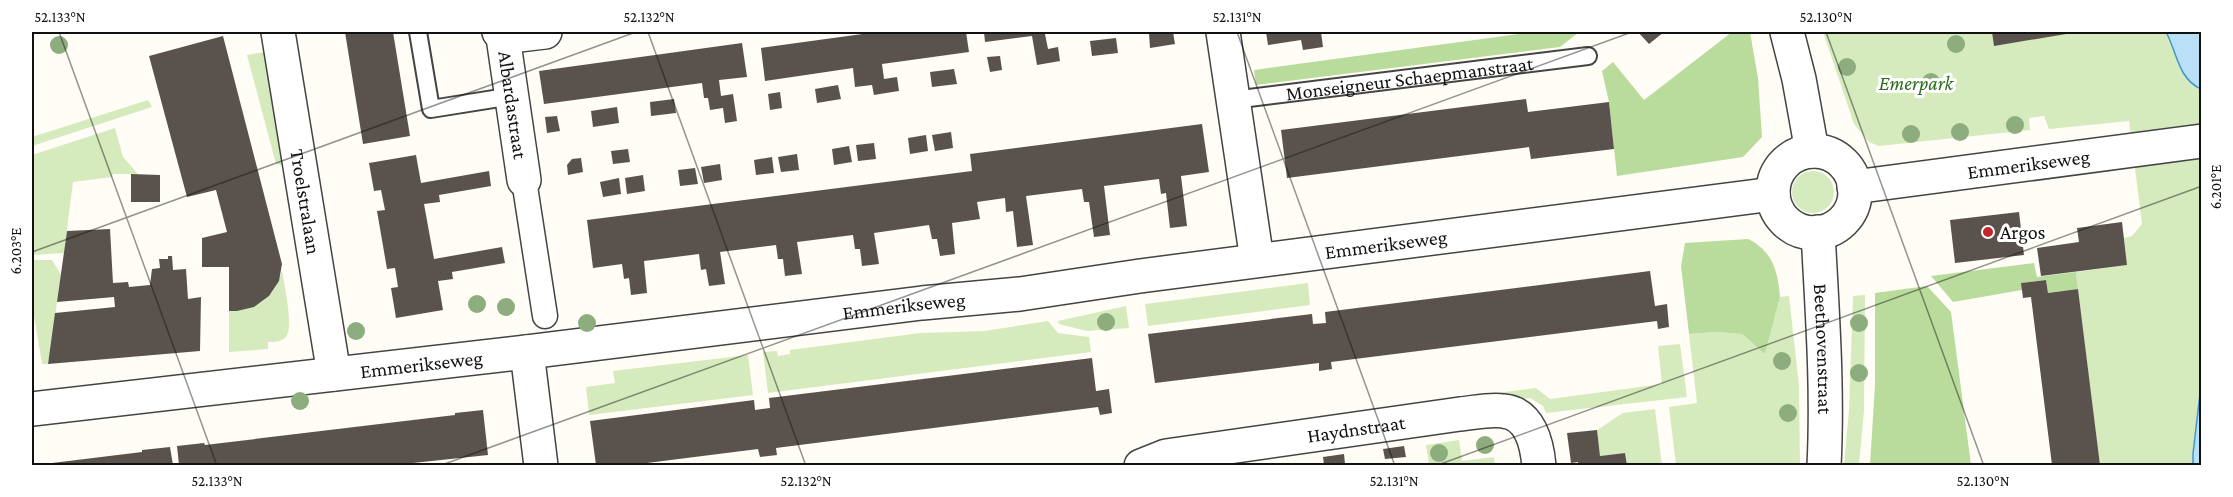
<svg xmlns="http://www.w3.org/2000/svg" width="2233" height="497" viewBox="0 0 2233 497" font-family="'Crimson Pro',serif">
<rect width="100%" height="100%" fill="#fffdf5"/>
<path fill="#d5ebbd" d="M1823,32H2201V465H2100L2076,272L2127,265L2124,238L2132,236L2142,224L2129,121L2049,129L2044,116L2029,118L2030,130L1879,146L1869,142L1854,124Z
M265,52L284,166L276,164L247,55Z
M148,100L152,107L32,146V137Z
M115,128L123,157L138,174H113L112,177L73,182L64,253L32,255V155Z
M1792 192a21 21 0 1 1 42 0a21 21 0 1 1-42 0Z
M32,260H52L61,275L48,364H42L32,304Z
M282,270C284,284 294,327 286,337C281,342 274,342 268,342V349L229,352V311C257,311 275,297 282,270Z
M1308,283L1310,305L1148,326L1145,304Z
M1865,295L1864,411L1859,465H1844L1849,410L1853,296Z
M1789,296L1799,386L1800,465H1676L1669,407L1697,403L1689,334L1717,332L1742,334L1765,354L1780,297Z
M1126,306L1129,328L1087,331L1059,324L1058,321Z
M1048,321L1058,333L1089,337L1091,352L768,393L763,352L777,351L778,356L790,354V350L920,333L985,331Z
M1680,344L1687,397L1546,413L1543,406L1530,398L1449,408L1447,400L1449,399L1536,388L1550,399L1662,384L1658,346Z
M748,355L753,395L589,415L586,387L615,383L613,371Z
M1655,409L1662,465H1627L1625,453L1600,456L1597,430L1623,413Z
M1459,440L1462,461L1494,457L1495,465H1429L1426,445Z"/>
<path fill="#b9dc9c" d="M1534,32H1579L1560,47L1256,85L1254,70Z
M1732,32H1750L1758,78L1762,137L1743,157L1617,176L1609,102L1602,71L1613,62L1644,100Z
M1748,239C1773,251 1778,272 1780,297L1765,354L1742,334L1717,332L1689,334L1681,266L1685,243Z
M2034,263L2037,277L2076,272L2078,289L2048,293L2046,280L2022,283V290L1953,302L1931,276Z
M1927,286L1951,312L1971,465H1870L1875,385V293Z"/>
<path fill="#b9e0f7" stroke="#3f96cf" stroke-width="1.5" d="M2166,32H2201V89C2178,79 2177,52 2166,32Z
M2201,385V465H2193V454Z"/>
<path fill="#5a524d" d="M345,32H393L410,136L363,144Z
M877,32H966L969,52L882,64L884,79L897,77L899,91L886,93L874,95L872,85L855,87L853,68L765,81L761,48Z
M984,32H1054L1045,34L1048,49L1058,47L1060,61L1037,65L1032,36L985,42Z
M1173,32L1175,44L1150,48L1149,33Z
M1266,32H1321L1323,47L1303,50L1301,40L1268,45Z
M1638,32H1664L1649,44Z
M1992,32H2072V33L1994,46Z
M223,36L282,264L279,281L269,296L254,307L237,311H229V267H202V238L227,232L216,190L187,197L149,56Z
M1116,38L1118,53L1092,56L1090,41Z
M742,43L747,77L719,80L721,96L733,94L737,121L725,123L723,108L710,110L708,98H704L702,83L544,104L539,71Z
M1000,56L1002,70L990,72L987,57Z
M954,69L957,84L932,87L930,72Z
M838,85L841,99L817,103L815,89Z
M780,92L782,108L770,110L768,94Z
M674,99L676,113L651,116L650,102Z
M1526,99L1528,112L1609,102L1614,149L1531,159L1529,147L1287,178L1281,130Z
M617,107L619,123L593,127L591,111Z
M557,116L560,131L547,133L545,117Z
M1202,124L1209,172L1181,176L1187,226L1170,228L1166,193L1161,194L1159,179L1104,186L1110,235L1094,237L1089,202H1084L1082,189L1026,196L1033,245L1017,247L1013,211L1006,212L1005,198L977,202L980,219L952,223L955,254L940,256L937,239H932L929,225L874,233L879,264L862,266L860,249H855L853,235L797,242L802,274L785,276L783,259H778L776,245L720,252L725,284L709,286L706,269L701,270L699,254L644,261L647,293L631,295L629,278L624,279L622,264L593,268L587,220L972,171L970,154Z
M951,132L953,148L935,151L932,135Z
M926,135L928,151L910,154L908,138Z
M874,143L876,159L858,161L856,145Z
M849,146L852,162L834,165L832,149Z
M628,149L630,162L613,164L611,151Z
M797,154L799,170L781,172L778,157Z
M416,155L421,183L489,171L491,186L439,195L440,202L424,204L434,259L502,247L505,263L452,272L453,279L438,281L443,310L396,318L391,288L398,287L395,268L387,269L377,211L385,210L381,190L374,191L369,163Z
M772,157L774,173L756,175L754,160Z
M581,158L583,172L568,175L567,165L572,159Z
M720,164L722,180L704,183L701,167Z
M695,168L698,184L680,186L678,170Z
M131,174L160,175V202H131Z
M643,175L645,191L627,194L625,178Z
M619,178L621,194L603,197L600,182Z
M2019,212L2024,255L1955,263L1950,220Z
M2122,222L2127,265L2041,276L2037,248L2079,242L2077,228Z
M110,229L113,283L128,282L129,287L150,285L152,269L160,268L159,259H168V256H172L173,270L186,269L188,299L201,297L200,351L48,364L55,313L115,307L114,297L57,302L67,231Z
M1650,271L1655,306L1667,304L1669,327L1658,329L1657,321L1331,362L1332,369L1319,371V363L1155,383L1148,334L1312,314L1313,324L1326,323L1325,312Z
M2046,280L2048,293L2078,289L2100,465H2052L2031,297L2023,298L2021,283Z
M1092,358L1096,391L1109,389L1112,413L1100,415L1098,407L776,448L777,455L760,457L758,449L631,465H596L590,421L754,400L755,410L770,408L769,398Z
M483,410L488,455L394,465H179L177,446L204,443L205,445L455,415V413Z
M1597,430L1600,456L1625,453L1627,465H1578V462L1571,463L1567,433Z
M1404,446L1406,457L1385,459L1383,449Z
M170,447L173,465H44V464L142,452V450Z
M1344,454L1345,464L1324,465L1323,457Z"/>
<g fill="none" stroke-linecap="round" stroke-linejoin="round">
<defs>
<g id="service">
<path d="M418,32L431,109L512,96"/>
<path id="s1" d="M1233,100L1588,56"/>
</g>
<path id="pedestrian" d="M524,180L545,316"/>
<g id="minor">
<path id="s2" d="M278,32L334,374"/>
<path id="s3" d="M499,32L503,37L524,180"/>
<path d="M1223,32L1257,260"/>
<path d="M1787,32L1799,79L1812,151"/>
<path d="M503,37L545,32"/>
<circle cx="1814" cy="192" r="41"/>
<path id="s4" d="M1854,187L2202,141"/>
<path id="s5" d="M1818,232C1822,310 1828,387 1824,466"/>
<path d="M527,352L541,466"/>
<path id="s6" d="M32,409L527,352L922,303L1020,294L1140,276L1773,194"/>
<path id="s7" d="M1141,466L1166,456L1460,414C1473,413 1489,409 1503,411C1530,413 1537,444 1539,466"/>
</g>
</defs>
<use href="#service" stroke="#444" stroke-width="20"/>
<use href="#pedestrian" stroke="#444" stroke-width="27"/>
<use href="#minor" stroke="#444" stroke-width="36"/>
<use href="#service" stroke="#fff" stroke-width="16"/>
<use href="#pedestrian" stroke="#fff" stroke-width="24"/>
<use href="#minor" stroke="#fff" stroke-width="33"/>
</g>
<g fill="#8dad7f">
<circle cx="1956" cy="44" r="9"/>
<circle cx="59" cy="45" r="9"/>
<circle cx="1847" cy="67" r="9"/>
<circle cx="1931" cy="82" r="9"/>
<circle cx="2015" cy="125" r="9"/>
<circle cx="1960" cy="132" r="9"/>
<circle cx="1911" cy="134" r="9"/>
<circle cx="477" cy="304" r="9"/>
<circle cx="506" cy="307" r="9"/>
<circle cx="1106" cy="322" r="9"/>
<circle cx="587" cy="323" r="9"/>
<circle cx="1859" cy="323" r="9"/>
<circle cx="356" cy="331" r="9"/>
<circle cx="1782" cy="361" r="9"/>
<circle cx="1859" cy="373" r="9"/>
<circle cx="300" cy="401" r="9"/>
<circle cx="1788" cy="413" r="9"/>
<circle cx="1485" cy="445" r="9"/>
<circle cx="1439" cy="453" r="9"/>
</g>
<path fill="none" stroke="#111" stroke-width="1.5" stroke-opacity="0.45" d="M59,32L217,466M648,32L806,466M1237,32L1395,466M1826,32L1984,466M32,252L636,32M439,466L1632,32M1435,466L2202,186"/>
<circle fill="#c4262e" stroke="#fff" stroke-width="2" cx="1988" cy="232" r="6"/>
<g text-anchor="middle" stroke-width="6" stroke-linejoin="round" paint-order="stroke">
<g font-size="20" fill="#111" stroke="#fff">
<text dy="7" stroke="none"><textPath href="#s1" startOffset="178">Monseigneur Schaepmanstraat</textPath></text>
<text dy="7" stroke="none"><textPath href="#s3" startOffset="75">Albardastraat</textPath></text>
<text dy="7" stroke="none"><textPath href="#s4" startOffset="176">Emmerikseweg</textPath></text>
<text dy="7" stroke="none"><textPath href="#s2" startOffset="172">Troelstralaan</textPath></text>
<text dy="7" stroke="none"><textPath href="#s6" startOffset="1364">Emmerikseweg</textPath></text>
<text dy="7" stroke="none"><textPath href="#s6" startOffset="878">Emmerikseweg</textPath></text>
<text dy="7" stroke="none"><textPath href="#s5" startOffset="117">Beethovenstraat</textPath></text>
<text dy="7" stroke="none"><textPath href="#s6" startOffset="392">Emmerikseweg</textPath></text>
<text dy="7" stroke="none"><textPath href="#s7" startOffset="219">Haydnstraat</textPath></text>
</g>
<g font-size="20" font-style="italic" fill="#2f6b1f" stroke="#fff">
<text x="1916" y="90">Emerpark</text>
</g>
<g font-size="20" fill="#111" stroke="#fff" text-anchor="start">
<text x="2000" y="239">Argos</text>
</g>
</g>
<rect width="2233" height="497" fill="none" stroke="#ffffff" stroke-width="66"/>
<rect x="33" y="33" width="2167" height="431" fill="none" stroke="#111" stroke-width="2"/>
<g font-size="15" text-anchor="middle" fill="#111">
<text x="60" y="22">52.133°N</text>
<text x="649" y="22">52.132°N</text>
<text x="1237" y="22">52.131°N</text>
<text x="1826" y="22">52.130°N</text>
<text transform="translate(2216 187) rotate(-90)" y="5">6.201°E</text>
<text transform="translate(16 251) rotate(-90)" y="5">6.203°E</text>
<text x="217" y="486">52.133°N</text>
<text x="806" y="486">52.132°N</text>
<text x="1394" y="486">52.131°N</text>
<text x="1983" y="486">52.130°N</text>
</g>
</svg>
